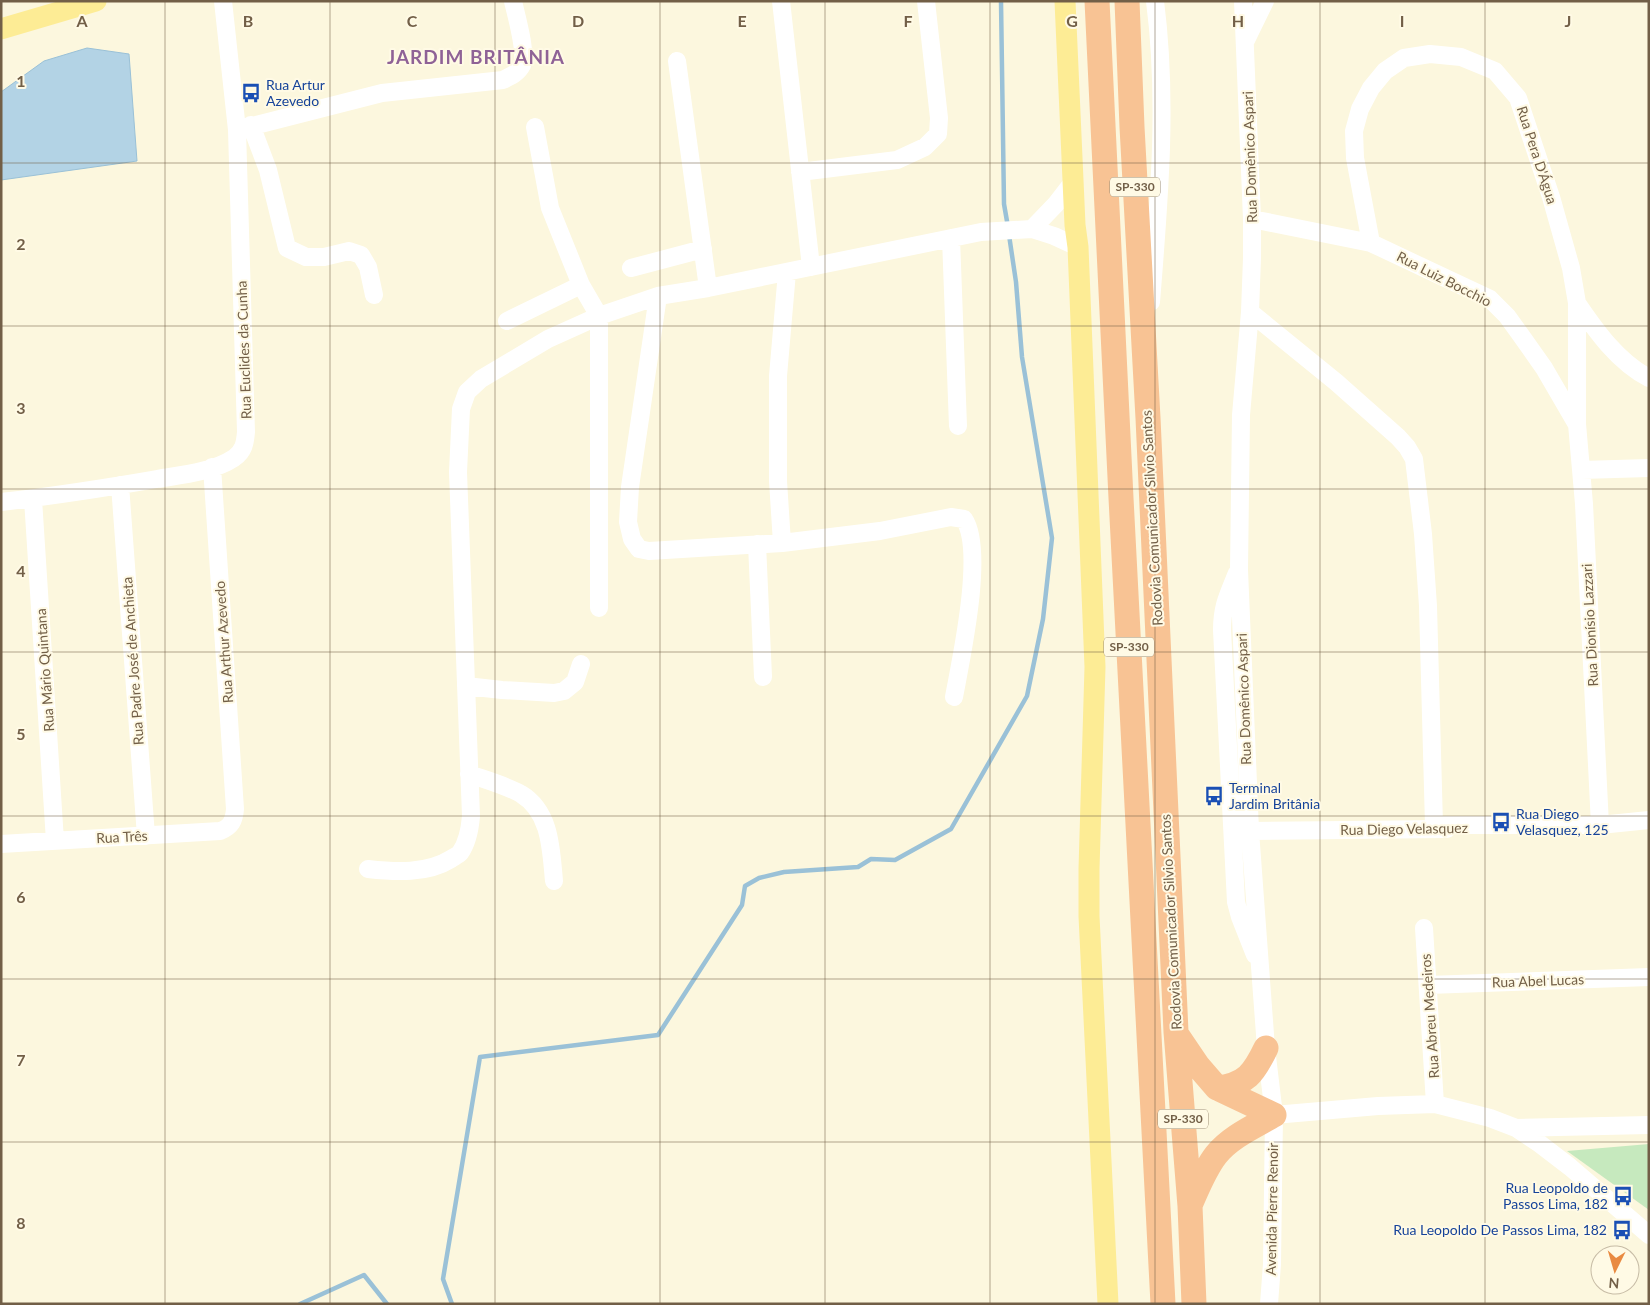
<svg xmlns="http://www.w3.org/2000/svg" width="1650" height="1305" viewBox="0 0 1650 1305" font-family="Lato,sans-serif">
<rect width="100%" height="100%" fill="#fcf7de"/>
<path fill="#c6e9be" d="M1649,1144V1210L1567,1151Z"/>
<path fill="#b3d3e5" stroke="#9ac1d7" d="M87,48L129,54L137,161L1,180V92L44,61Z"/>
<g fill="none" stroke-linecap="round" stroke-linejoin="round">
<path stroke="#9ac1d7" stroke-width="4.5" d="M1001,1L1004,204L1008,227
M300,1304L364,1275L387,1304
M452,1304L443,1279L480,1057L658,1035L742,905L745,886L759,878L784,872L858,867L871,859L895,860L951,829L1027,696L1043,619L1052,538L1022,357L1016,282L1009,235"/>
<path stroke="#fff" stroke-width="18" d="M781,1L811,267
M1243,1L1252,219V258L1250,312L1241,415L1239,570L1250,831L1266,1048L1274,1115L1272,1264L1269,1304
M1246,40L1265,1
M677,61L708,288
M251,125L268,170L287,248L306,257H324L349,251L361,255L368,267L374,295
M535,127L550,208L581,285L599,316V608
M237,130L382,93L503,80C511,76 518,73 522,65C527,52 516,15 513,1
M800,172L897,160L925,147L938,134L939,118L926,1
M1252,219L1371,243L1490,299L1507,316L1520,334L1544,368L1576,423
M1032,229L1056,204L1073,182
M951,238L958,426
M631,268L703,249
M787,272L778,376V481L782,543L880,531L951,517L964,519C985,550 961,659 954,697
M658,296L630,487L628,522L632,539L639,549L649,551L782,543
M1151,302C1159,202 1168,101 1155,1
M1577,303C1596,331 1618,362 1649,378
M1250,312L1336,382L1398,437L1407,447L1414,459L1423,534L1428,606L1434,825H1600L1584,504L1577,424V303L1571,268L1551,197L1518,98L1495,71L1461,57L1430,54L1404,58L1385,71L1371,88L1360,109L1354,131L1355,158L1371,243
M507,321L581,285
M1581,470L1649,468
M120,485L146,836
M33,499L55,841
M1,502C53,496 105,488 157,479C181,475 213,472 234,458C244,451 245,443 246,432L237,130L223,1
M757,544L763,677
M1237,573C1228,595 1222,606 1222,630L1236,902L1240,917L1255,955
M466,686L502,690L554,693L564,691L575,682L581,664
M469,774C486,780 505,785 521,794C551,812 551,850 554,881
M1590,826L1649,820
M1250,831L1447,829
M1,844L220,831C231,827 234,821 235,809L212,467
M368,869C395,872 427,874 451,859C454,857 458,855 460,853C468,842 470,828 471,816L458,472L461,409L467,392L481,379L548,339L599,316L658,296L708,288L981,232L1032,229L1054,236L1078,247
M1424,928L1435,1104
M1428,985L1649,977
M1274,1115L1378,1106L1435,1104L1490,1118L1516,1128L1540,1144L1570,1167L1649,1235
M1516,1128L1649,1125"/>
<path stroke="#fdec95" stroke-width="21" d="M1065,1L1075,225L1078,247L1095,667L1089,869V916L1108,1304
M1,29L96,1"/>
<path stroke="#f8c394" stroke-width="25" d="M1097,1L1121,498L1163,1304
M1127,1L1132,127L1148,418L1176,1032L1190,1206L1194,1304
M1177,1035L1198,1066L1217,1088L1274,1115
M1217,1088C1246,1085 1254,1073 1266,1048
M1191,1203C1198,1187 1205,1169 1216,1155C1230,1137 1255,1126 1274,1115"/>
</g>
<path fill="none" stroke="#725f47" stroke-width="1" stroke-opacity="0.55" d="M165,1V1304M330,1V1304M495,1V1304M660,1V1304M825,1V1304M990,1V1304M1155,1V1304M1320,1V1304M1485,1V1304M1,163H1649M1,326H1649M1,489H1649M1,652H1649M1,816H1649M1,979H1649M1,1142H1649"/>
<defs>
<symbol id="bus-bare" viewBox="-9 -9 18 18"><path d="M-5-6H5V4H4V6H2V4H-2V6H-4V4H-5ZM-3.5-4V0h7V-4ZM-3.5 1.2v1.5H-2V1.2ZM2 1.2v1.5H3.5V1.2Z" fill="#1a4fb4" stroke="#fffae5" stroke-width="2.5" paint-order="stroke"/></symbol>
</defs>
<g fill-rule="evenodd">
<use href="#bus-bare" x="237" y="79" width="28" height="28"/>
<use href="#bus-bare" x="1200" y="782" width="28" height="28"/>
<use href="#bus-bare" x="1487" y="808" width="28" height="28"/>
<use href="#bus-bare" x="1609" y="1182" width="28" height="28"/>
<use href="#bus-bare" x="1608" y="1216" width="28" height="28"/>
</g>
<g text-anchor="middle" stroke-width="4" stroke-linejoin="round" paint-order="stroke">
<g fill="#fffae5" stroke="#9c8e76" stroke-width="1">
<rect x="1110" y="177.5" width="50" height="19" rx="4"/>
<rect x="1104" y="637.5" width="50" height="19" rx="4"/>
<rect x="1158" y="1109.5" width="50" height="19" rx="4"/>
</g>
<g font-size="12" font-weight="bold" fill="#725f47">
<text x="1135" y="191">SP-330</text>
<text x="1129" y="651">SP-330</text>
<text x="1183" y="1123">SP-330</text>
</g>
<g font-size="14" fill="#164399" stroke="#fffae5" text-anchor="start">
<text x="266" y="90">Rua Artur<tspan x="266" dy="16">Azevedo</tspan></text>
<text x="1229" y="793">Terminal<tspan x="1229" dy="16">Jardim Britânia</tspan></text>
<text x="1516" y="819">Rua Diego<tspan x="1516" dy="16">Velasquez, 125</tspan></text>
<text x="1608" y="1193" text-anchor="end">Rua Leopoldo de<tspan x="1608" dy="16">Passos Lima, 182</tspan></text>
<text x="1607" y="1235" text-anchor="end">Rua Leopoldo De Passos Lima, 182</text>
</g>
<g font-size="14" fill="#725f47" stroke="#fffae5">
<text transform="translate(1537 155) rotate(72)" y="5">Rua Pera D'Água</text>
<text transform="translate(1250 157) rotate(-92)" y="5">Rua Domênico Aspari</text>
<text transform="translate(1444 279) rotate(27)" y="5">Rua Luiz Bocchio</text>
<text transform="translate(244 350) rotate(-92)" y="5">Rua Euclides da Cunha</text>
<text transform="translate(1152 518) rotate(-93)" y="5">Rodovia Comunicador Silvio Santos</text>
<text transform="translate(1590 625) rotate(-93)" y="5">Rua Dionísio Lazzari</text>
<text transform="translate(224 642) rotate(-94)" y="5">Rua Arthur Azevedo</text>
<text transform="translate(133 661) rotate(-94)" y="5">Rua Padre José de Anchieta</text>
<text transform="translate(45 670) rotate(-94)" y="5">Rua Mário Quintana</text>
<text transform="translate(1244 699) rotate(-92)" y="5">Rua Domênico Aspari</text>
<text transform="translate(1404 829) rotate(-1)" y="5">Rua Diego Velasquez</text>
<text transform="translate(122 837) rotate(-3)" y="5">Rua Três</text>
<text transform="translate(1171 922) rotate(-93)" y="5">Rodovia Comunicador Silvio Santos</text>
<text transform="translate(1538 981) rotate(-2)" y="5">Rua Abel Lucas</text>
<text transform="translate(1430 1016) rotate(-94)" y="5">Rua Abreu Medeiros</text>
<text transform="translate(1272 1209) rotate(-89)" y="5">Avenida Pierre Renoir</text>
</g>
<g font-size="19" font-weight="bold" letter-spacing="1" fill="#8f6296" stroke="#fffae5">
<text x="476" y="64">JARDIM BRITÂNIA</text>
</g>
</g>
<g font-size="16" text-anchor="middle" font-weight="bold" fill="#725f47" stroke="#fffae5" stroke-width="4" stroke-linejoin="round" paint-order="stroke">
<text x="82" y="27">A</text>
<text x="248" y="27">B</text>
<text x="412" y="27">C</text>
<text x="578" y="27">D</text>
<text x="742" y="27">E</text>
<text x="908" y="27">F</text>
<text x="1072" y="27">G</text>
<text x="1238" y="27">H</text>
<text x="1402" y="27">I</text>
<text x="1568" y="27">J</text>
<text x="21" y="87">1</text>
<text x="21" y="250">2</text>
<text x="21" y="414">3</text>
<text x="21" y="577">4</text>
<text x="21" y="740">5</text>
<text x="21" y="903">6</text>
<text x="21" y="1066">7</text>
<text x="21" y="1229">8</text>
</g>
<rect width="1650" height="1305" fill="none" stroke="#725f47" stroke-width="5"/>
<g transform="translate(1615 1270) rotate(185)"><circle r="24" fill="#fffae5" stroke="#c7bca6"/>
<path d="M0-4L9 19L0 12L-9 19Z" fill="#e98a41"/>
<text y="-8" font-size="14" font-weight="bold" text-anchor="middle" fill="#725f47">N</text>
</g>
</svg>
